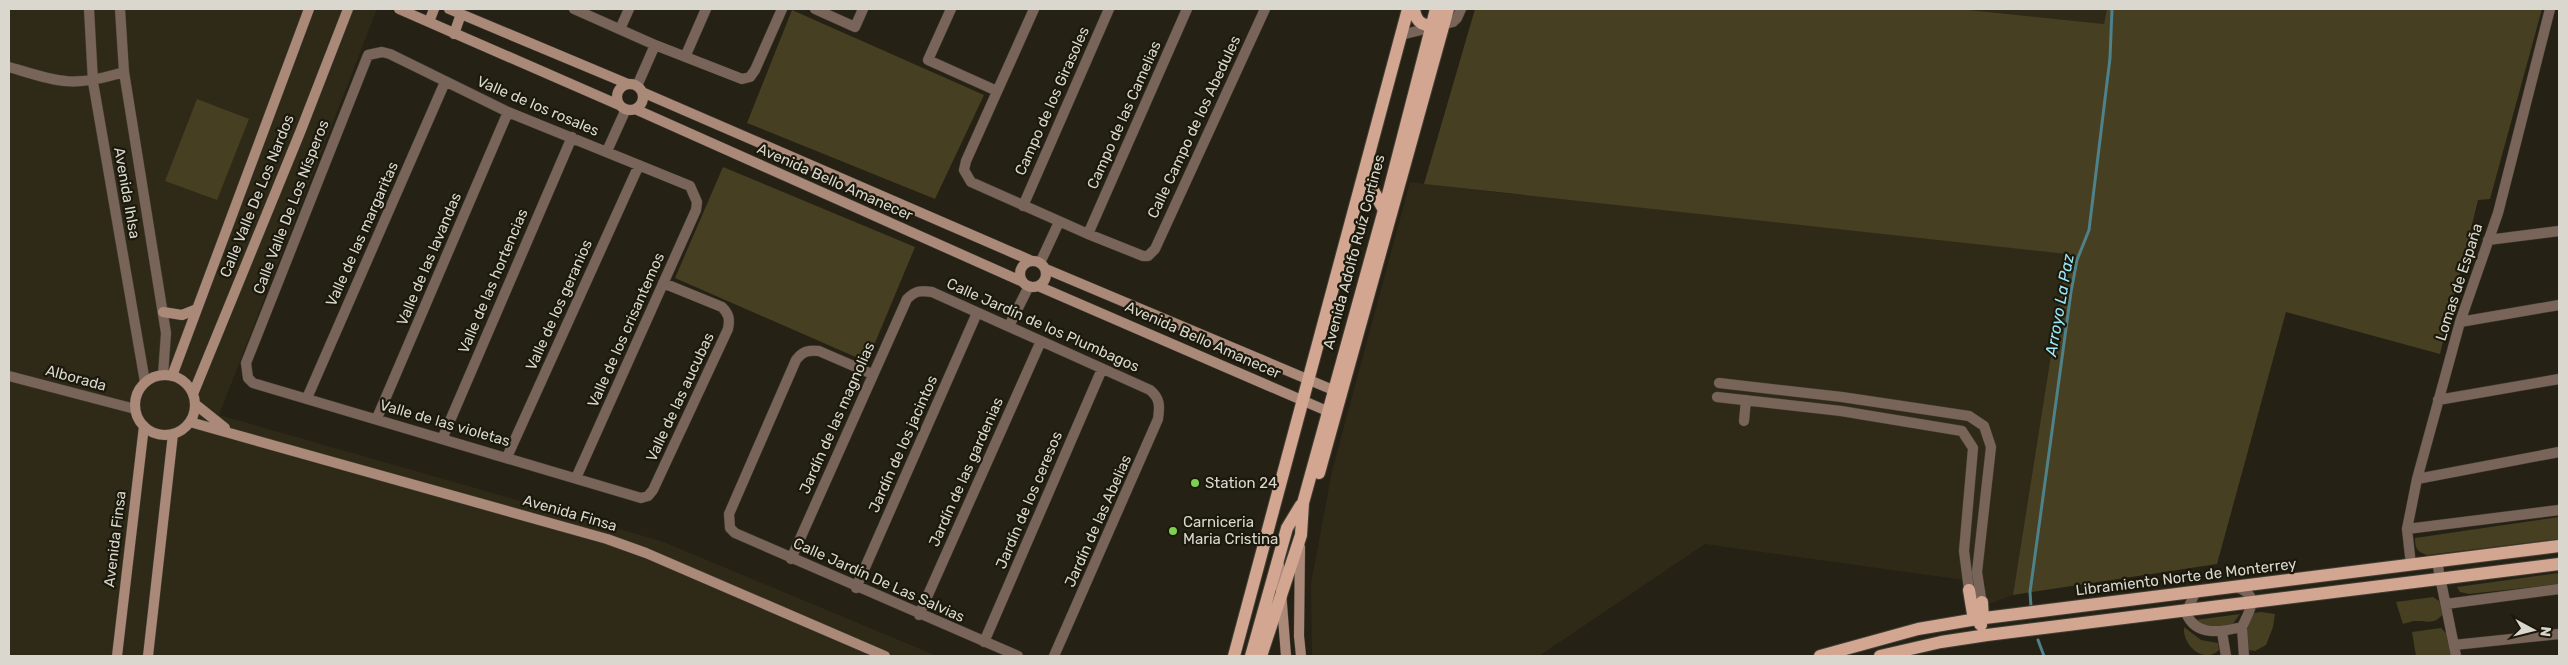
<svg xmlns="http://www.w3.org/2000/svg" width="2568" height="665" viewBox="0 0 2568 665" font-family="Rubik,sans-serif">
<rect width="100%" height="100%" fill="#252115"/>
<path fill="#2f2a17" d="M9,9H377L219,415L661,541L937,656H9Z
M1960,9H2107L2104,24Z
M1410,182L1503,193L1571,198L2067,254L2013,595L1981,607L1986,583L1705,544L1539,656H1312L1311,584L1332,471Z"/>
<path fill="#473f21" d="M1475,9H1959L2104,24L2107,9H2542L2490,199L2478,200L2440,354L2286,312L2217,564L2013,595L2067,254L1424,184Z
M792,10L984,95L935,199L747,123Z
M197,99L249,119L217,200L165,181Z
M723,167L915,247L867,362L675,278Z
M2559,517V539L2427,555C2417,552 2415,548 2415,538Z
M2559,573V584L2469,594L2460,592L2457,587Z
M2433,597L2439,601L2443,614C2433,626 2428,620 2416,621C2412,621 2407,623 2403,624L2396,602Z
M2261,612L2275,614L2273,627L2266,645L2255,651L2249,650C2242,636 2247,626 2254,613Z
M2240,614L2232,625L2209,629L2195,620Z
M2184,627L2201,640L2218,643L2219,650C2204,665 2182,645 2184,627Z
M2441,628L2448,635L2451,656H2416L2412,632Z"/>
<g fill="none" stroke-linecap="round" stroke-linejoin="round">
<path stroke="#4e8188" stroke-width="3" d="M2031,606L2030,592L2071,292L2077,260L2089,230L2110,58L2112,9
M2038,640L2044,656"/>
<defs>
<path id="street" d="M89,9L93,82L145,382
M120,9L124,72L166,333L163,375
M574,9L655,45L742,79L750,77L755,70L782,9
M815,9L855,27L863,9
M951,9L928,60L997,91
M1034,9L966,161L964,170L971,182L1088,234L1143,256H1148L1155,249L1265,9
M620,29L629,9
M1401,35L1453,22L1457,18L1461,9
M685,57L706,9
M9,67C60,82 71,88 124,72
M637,86L655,45
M607,151L626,109
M1023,206L1109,9
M1088,234L1187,9
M2488,240L2559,231
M1040,263L1059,222
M2460,322L2559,305
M1009,326L1029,286
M872,374L819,351C808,350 803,351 796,360L729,514L730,528L735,533L1018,656
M9,376L135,409
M1719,383L1842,397L1969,416L1984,426L1991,447L1977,572L1981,598
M1717,397L1841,411L1962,431L1973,448L1964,551L1969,590
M307,398L445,82
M2438,400L2559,379
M377,418L508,112
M1744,421L1746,400
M443,437L572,137
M507,457L639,165
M576,478L696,210L697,202L690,186L508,112L390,54L382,52L368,55L246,363L248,378L253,383L641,498L648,496L653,490L728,329C730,319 729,314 722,307L663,283
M2417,479L2559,452
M2407,529L2559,510
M791,559L907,299C915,291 920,290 932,292L1150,390C1160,398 1160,406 1158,419L1054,656
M2437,562L2456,656
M2411,565L2407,529L2417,479L2460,322L2498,213L2550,9
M856,588L977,313
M2195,593L2186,613C2196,637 2221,632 2242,627C2250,610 2261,595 2236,587
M2446,604L2559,589
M919,615L1041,341
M2242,627L2244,656
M2222,632L2226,656
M984,642L1102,369
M2454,645L2559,634"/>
<path id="secondary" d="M399,9L619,105
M449,9L628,84
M429,22L434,9
M454,34L461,14
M617 97a13 13 0 1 1 26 0a13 13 0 1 1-26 0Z
M642,92L1032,261
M635,109L1023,282
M1020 274a13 13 0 1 1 26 0a13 13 0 1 1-26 0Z
M1046,269L1333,390L1337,396
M1038,286L1327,411L1334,409
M163,312L182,315L197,309
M135 405a30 30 0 1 1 60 0a30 30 0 1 1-60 0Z
M172,376L309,9
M193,394L301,130L348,9
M195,404L225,428
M190,422L607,539L646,553L885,656
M1300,547L1299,636L1301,656
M1279,565L1286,656
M117,656L144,426
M148,656L173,434"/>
<path id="primary" d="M1414,9C1416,23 1425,29 1437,22
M1365,176L1384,210
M1319,473L1448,9
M1969,590L1973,614L1981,625
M1980,624L1983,619L1982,602
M1234,656L1408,9
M1251,656L1287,528L1301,505
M1261,656L1301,535L1303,503L1384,210L1436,9
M1820,656L1918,629L1977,619L2559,546
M1880,656L1941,642L1987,635L2559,564"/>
</defs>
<use href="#street" stroke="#423e33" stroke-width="11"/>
<use href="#secondary" stroke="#423e33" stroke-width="11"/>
<use href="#primary" stroke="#423e33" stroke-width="14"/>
<use href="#street" stroke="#796459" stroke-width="10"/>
<use href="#secondary" stroke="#ab8979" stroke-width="10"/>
<use href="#primary" stroke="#d2a691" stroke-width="12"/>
</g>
<g fill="#7fd052" stroke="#1b180c" stroke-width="2">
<circle cx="1195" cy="483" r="5"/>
<circle cx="1173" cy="531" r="5"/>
</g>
<g text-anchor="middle" stroke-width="4.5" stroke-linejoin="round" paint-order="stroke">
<g font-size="15" fill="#d9d7ce" stroke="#1b180c">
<text transform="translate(1052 101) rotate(-66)" y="5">Campo de los Girasoles</text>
<text transform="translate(538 106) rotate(23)" y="5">Valle de los rosales</text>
<text transform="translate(1124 115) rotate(-66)" y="5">Campo de las Camelias</text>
<text transform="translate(1194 127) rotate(-65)" y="5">Calle Campo de los Abedules</text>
<text transform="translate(835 182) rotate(24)" y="5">Avenida Bello Amanecer</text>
<text transform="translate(127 193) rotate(80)" y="5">Avenida Ihlsa</text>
<text transform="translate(257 196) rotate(-68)" y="5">Calle Valle De Los Nardos</text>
<text transform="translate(291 207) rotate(-69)" y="5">Calle Valle De Los Nísperos</text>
<text transform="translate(362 234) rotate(-66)" y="5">Valle de las margaritas</text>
<text transform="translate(1354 252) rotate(-75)" y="5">Avenida Adolfo Ruíz Cortines</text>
<text transform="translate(429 259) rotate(-67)" y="5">Valle de las lavandas</text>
<text transform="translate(493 281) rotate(-67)" y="5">Valle de las hortencias</text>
<text transform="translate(2459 282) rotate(-72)" y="5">Lomas de España</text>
<text transform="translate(559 305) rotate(-66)" y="5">Valle de los geranios</text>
<text transform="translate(1043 325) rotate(24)" y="5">Calle Jardín de los Plumbagos</text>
<text transform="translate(626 330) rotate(-66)" y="5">Valle de los crisantemos</text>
<text transform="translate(1203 340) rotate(24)" y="5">Avenida Bello Amanecer</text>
<text transform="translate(76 378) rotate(15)" y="5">Alborada</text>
<text transform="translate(680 397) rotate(-65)" y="5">Valle de las aucubas</text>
<text transform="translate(837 418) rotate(-66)" y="5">Jardín de las magnolias</text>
<text transform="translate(445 423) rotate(16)" y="5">Valle de las violetas</text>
<text transform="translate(903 444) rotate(-66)" y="5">Jardín de los jacintos</text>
<text transform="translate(966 472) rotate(-66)" y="5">Jardín de las gardenias</text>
<text transform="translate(1029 500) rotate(-67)" y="5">Jardín de los ceresos</text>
<text transform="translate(570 513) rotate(16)" y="5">Avenida Finsa</text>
<text transform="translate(1098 521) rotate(-66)" y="5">Jardín de las Abelias</text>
<text transform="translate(115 539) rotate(-83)" y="5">Avenida Finsa</text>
<text transform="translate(2186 577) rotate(-7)" y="5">Libramiento Norte de Monterrey</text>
<text transform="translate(879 580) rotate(24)" y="5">Calle Jardín De Las Salvias</text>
</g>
<g font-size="15" fill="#d9d7ce" stroke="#1b180c" text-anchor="start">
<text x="1205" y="488">Station 24</text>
<text x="1183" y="527">Carniceria<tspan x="1183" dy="17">Maria Cristina</tspan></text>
</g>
<g font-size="16" font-style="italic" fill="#9ae9fb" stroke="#1b180c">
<text transform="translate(2059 305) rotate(-80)" y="6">Arroyo La Paz</text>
</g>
</g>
<rect width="2568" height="665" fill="none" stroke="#d9d7ce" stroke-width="20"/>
<g transform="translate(2533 630) rotate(97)" stroke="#1b180c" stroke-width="4" paint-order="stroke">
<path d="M0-4L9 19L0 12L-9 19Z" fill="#d9d7ce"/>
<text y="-8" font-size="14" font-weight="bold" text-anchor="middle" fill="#d9d7ce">N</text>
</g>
</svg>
